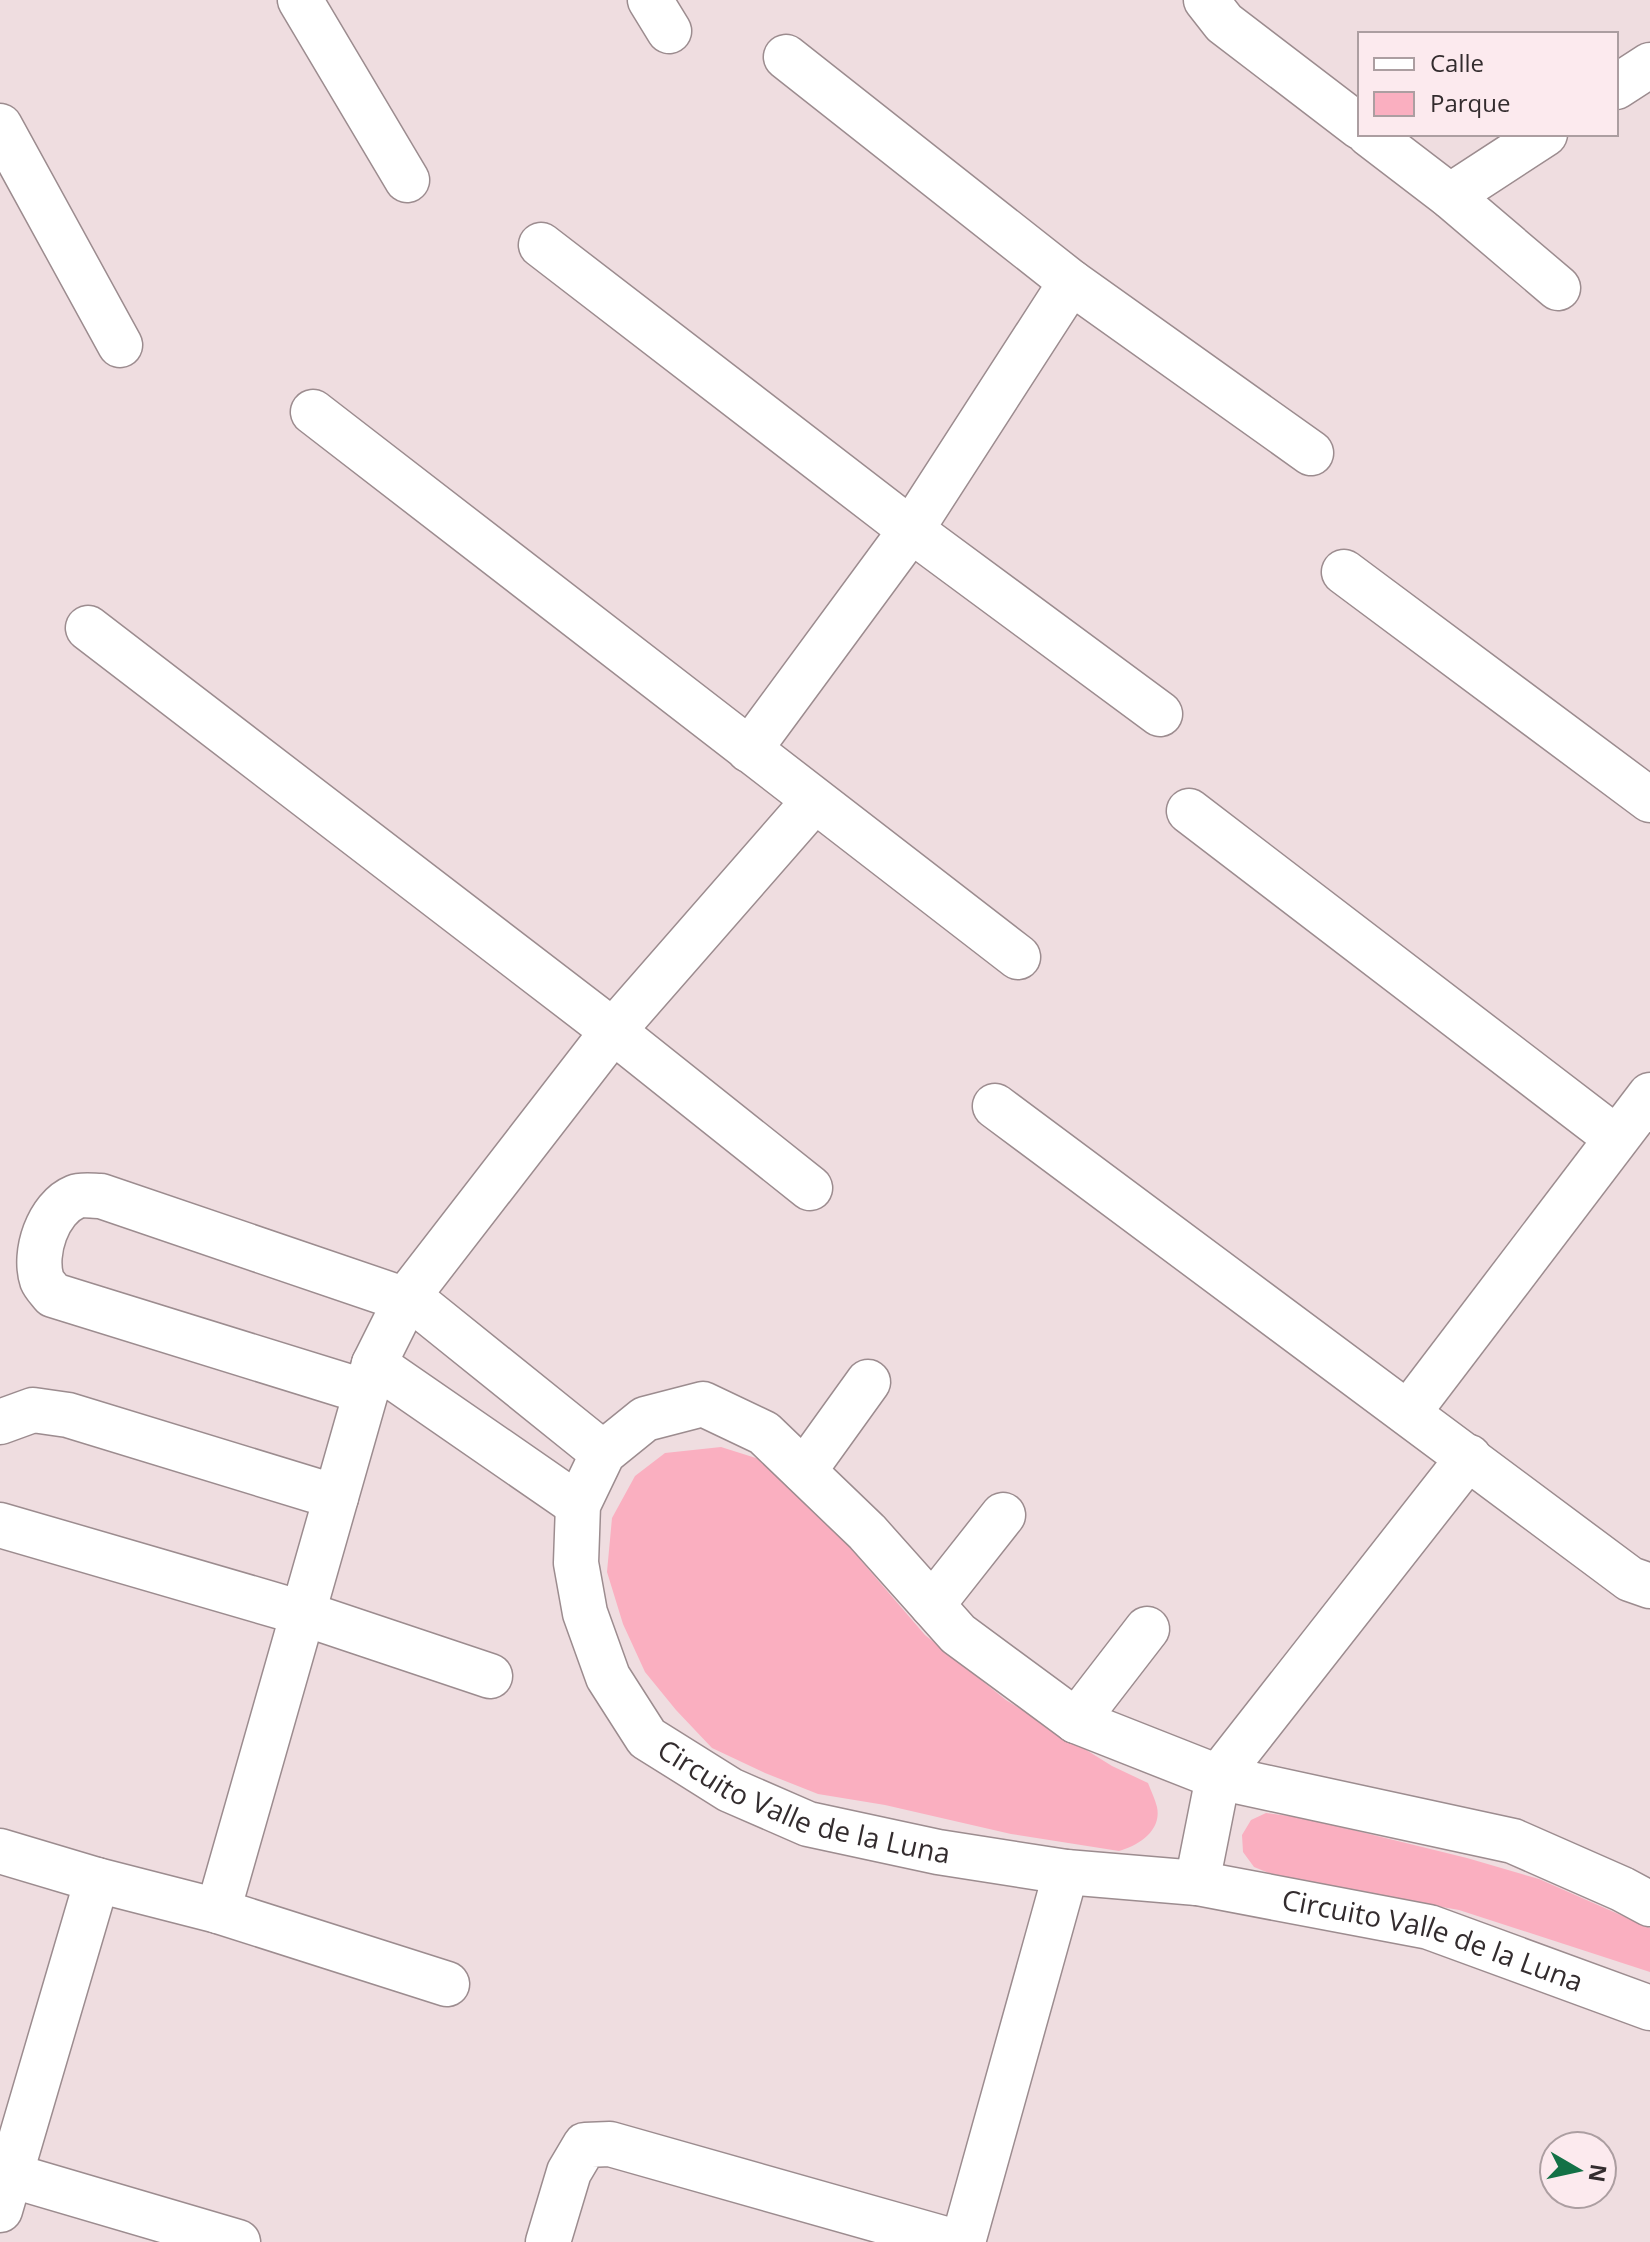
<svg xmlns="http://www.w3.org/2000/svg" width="1650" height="2242" viewBox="0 0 1650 2242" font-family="'Open Sans',sans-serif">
<rect width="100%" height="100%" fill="#efdde0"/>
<path fill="#faafc0" d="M721,1447L759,1459L796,1485L925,1635L1006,1700L1112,1766L1148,1783C1151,1791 1155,1799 1157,1807C1162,1831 1138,1846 1119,1851L1011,1834L885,1805L818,1794L765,1773L712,1748L676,1710L645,1672L623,1624L607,1572L612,1518L635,1476L665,1453Z
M1266,1813L1304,1818L1467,1858L1539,1879L1650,1928V1972L1459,1910L1284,1879L1254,1867L1243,1852L1242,1835L1251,1820Z"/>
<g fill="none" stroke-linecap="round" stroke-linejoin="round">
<defs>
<g id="minor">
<path d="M300,0L407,180"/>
<path d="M650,0L669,31"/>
<path d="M1206,0L1224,23L1360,127"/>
<path d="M786,57L1071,282L1311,453"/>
<path d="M1616,87L1650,65"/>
<path d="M0,126L120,345"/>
<path d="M1369,134L1450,196L1558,288"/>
<path d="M1450,196L1545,134"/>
<path d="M541,245L911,530L1160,714"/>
<path d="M313,412L1018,957"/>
<path d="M1344,572L1650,800"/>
<path d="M88,628L613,1031L810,1188"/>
<path d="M749,750L911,530L1071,282"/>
<path d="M1189,811L1616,1138"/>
<path d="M995,1106L1630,1579L1650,1586"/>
<path d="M408,1296L603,1453"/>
<path d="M374,1364L578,1505"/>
<path d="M366,1392L53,1295C49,1290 44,1285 42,1280C33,1253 48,1208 75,1197C82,1194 94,1196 101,1196L406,1300"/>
<path d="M1408,1413L1650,1095"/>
<path d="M0,1422L33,1410L68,1415L336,1497"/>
<path d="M804,1471L868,1382"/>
<path d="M0,1525L302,1613L490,1676"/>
<path d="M932,1605L1003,1515"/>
<path d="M1076,1721L1147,1629"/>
<path d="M0,1851L97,1880L218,1911L447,1984"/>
<path d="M1197,1883L1218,1777L1469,1457"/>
<path id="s1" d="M1650,1904L1622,1889L1513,1841L1218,1777L1076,1721L958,1634L867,1532L764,1433L703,1404L645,1419L603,1453L578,1505L576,1563L585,1613L608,1677L647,1738L730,1790L808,1824L938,1852L1066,1872L1197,1883L1429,1927L1650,2008"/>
<path d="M218,1911L374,1364L408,1296L613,1031L814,801"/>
<path d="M0,2172L238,2242"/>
<path d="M0,2210L97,1880"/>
<path d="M548,2242L569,2172L585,2145L610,2144L956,2242"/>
<path d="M963,2242L1066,1872"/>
</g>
</defs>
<use href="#minor" stroke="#9c8c8f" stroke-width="47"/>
<use href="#minor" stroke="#fff" stroke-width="44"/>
</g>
<g text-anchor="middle" stroke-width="6" stroke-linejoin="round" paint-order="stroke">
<g font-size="28" fill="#332c2e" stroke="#fceaee">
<text dy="10" stroke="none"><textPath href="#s1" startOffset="1692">Circuito Valle de la Luna</textPath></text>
<text dy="10" stroke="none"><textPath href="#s1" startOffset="2340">Circuito Valle de la Luna</textPath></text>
</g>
</g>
<rect x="1358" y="32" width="260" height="104" fill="#fceaee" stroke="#ac9ea1" stroke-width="2"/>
<rect x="1374" y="58" width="40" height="12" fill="#ffffff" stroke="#ac9ea1" stroke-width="2"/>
<text x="1430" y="72" font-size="24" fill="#332c2e">Calle</text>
<rect x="1374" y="92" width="40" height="24" fill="#faafc0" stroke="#ac9ea1" stroke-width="2"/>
<text x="1430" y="112" font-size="24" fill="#332c2e">Parque</text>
<g transform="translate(1578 2170) rotate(99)"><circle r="38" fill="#fceaee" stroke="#ac9ea1" stroke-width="2"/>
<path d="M0-6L14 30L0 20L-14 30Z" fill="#137146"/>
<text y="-12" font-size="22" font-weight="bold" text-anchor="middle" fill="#332c2e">N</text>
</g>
</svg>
